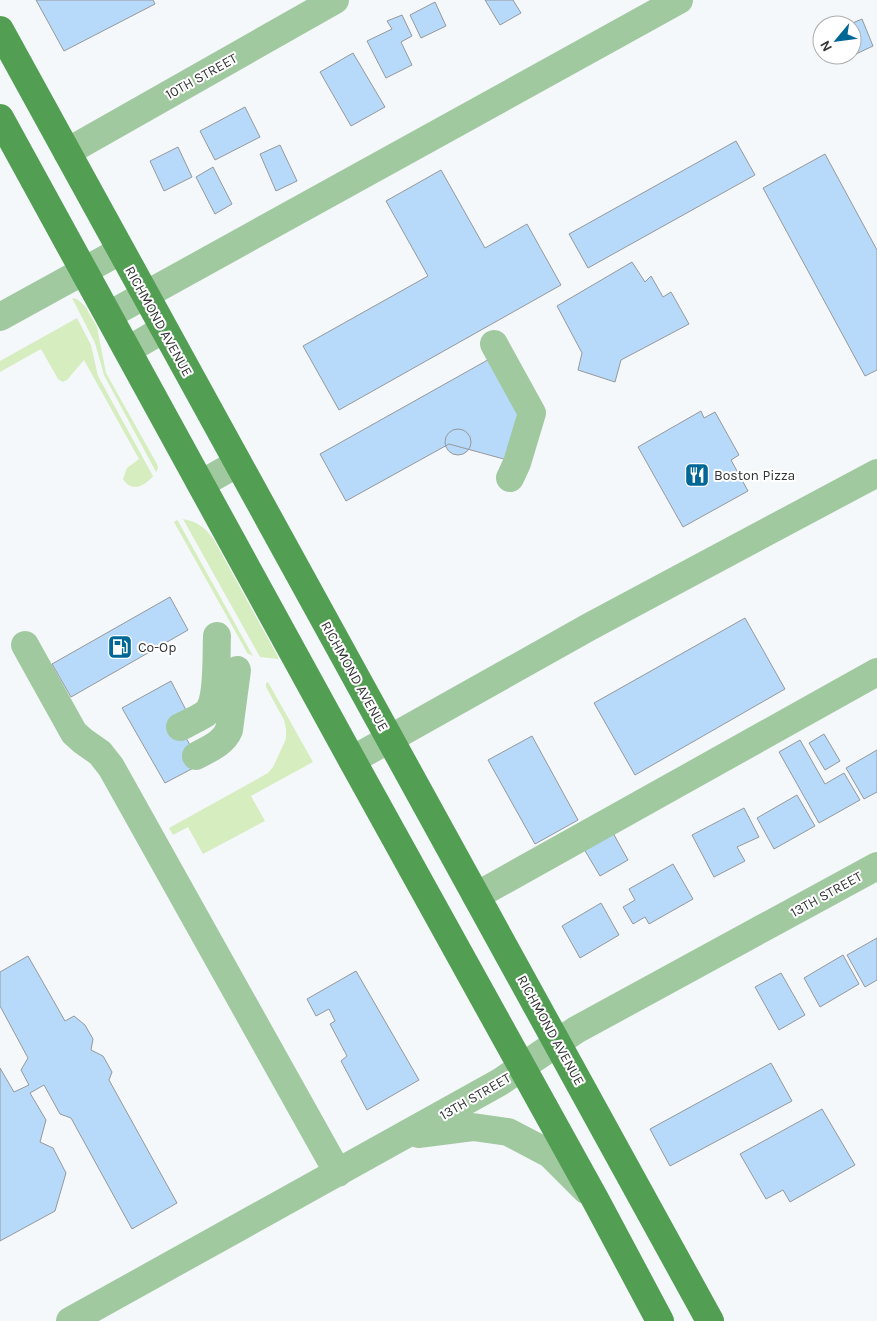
<svg xmlns="http://www.w3.org/2000/svg" width="877" height="1321" viewBox="0 0 877 1321" font-family="Karla,sans-serif">
<rect width="100%" height="100%" fill="#f5f8fb"/>
<path fill="#d5edbf" d="M72,298L77,299L85,306L97,327L106,373L157,464L158,468L156,472L104,375L95,343Z
M77,318L91,345L98,376L153,476C145,486 131,493 123,479L127,468L139,459L84,360L67,380L63,382L58,379L41,349L0,372V361Z
M183,519C198,522 206,528 214,540L278,657V659L260,657Z
M177,520L178,521L253,656L247,653L244,647L174,522Z
M268,682L313,762L251,796L265,821L203,854L188,827L173,835L169,828L268,773L273,767L286,739V729L284,720L266,687V683Z"/>
<path fill="#b7d9fa" stroke="#96999b" d="M36,0H153L155,4L64,51Z
M485,0H513L521,13L500,25Z
M435,2L446,26L421,38L410,15Z
M402,15L412,36L401,42L412,65L386,78L367,41L392,29L387,21Z
M862,19L873,46L856,54L852,46V25H848Z
M353,53L385,107L351,126L320,72Z
M245,107L260,137L215,160L200,131Z
M736,141L755,175L588,268L569,234Z
M280,145L297,181L276,191L260,154Z
M178,147L192,177L164,191L150,161Z
M825,154L877,250V370L865,376L763,188Z
M213,167L232,204L215,214L196,177Z
M441,170L485,248L527,224L561,285L339,410L303,346L428,276L386,201Z
M632,262L645,282L651,276L663,297L671,292L689,324L621,360L615,382L578,370L582,353L557,306Z
M493,357L524,413L511,461L449,444L346,501L320,454Z
M701,411L704,418L715,412L739,455L731,460L748,491L683,527L638,447Z
M445 442a13 13 0 1 1 26 0a13 13 0 1 1-26 0Z
M170,597L188,630L71,697L52,664Z
M745,618L785,689L635,775L594,703Z
M171,681L187,712L175,719L201,764L165,783L122,708Z
M824,734L840,761L825,770L809,743Z
M532,736L578,820L535,844L488,760Z
M800,740L825,784L844,773L860,800L819,823L779,752Z
M877,750V792L864,799L846,768Z
M797,795L815,826L774,849L757,818Z
M744,808L759,837L737,847L745,861L714,877L692,835Z
M613,833L628,860L600,876L584,849Z
M673,864L693,899L649,924L645,917L633,924L623,907L635,900L629,889Z
M601,903L619,935L580,958L562,926Z
M877,938V980L865,987L847,955Z
M843,955L859,984L820,1007L804,978Z
M28,956L65,1021L74,1016L85,1025L93,1039L91,1050L103,1056L112,1072L109,1080L177,1203L132,1229L71,1118L60,1114L44,1085L30,1093L46,1120L40,1142L53,1148L66,1173L55,1211L0,1241V1068L14,1092L29,1085L21,1070L28,1058L0,1006V972Z
M356,971L419,1080L367,1110L341,1061L347,1056L330,1024L335,1021L329,1009L316,1016L307,999Z
M781,973L805,1015L779,1030L755,987Z
M771,1063L792,1101L670,1166L650,1129Z
M822,1109L855,1165L790,1202L783,1190L766,1199L740,1154Z"/>
<g fill="none" stroke-linecap="round" stroke-linejoin="round">
<path stroke="#a1c9a0" stroke-width="28" d="M67,152L335,0
M109,315L679,0
M0,317L120,251
M494,344L532,413L517,463L510,478
M128,350L164,329
M201,484L238,463
M25,645L74,733L83,741L100,753L111,767L338,1173
M180,727C188,723 197,719 205,714C219,703 216,654 217,636
M196,756C208,749 223,744 229,730L237,670
M352,760L589,627L877,473
M476,896L877,672
M418,1134L473,1127L508,1132L550,1154L586,1190
M70,1321L500,1082L576,1030L877,866"/>
<path stroke="#529f54" stroke-width="28" d="M0,30L710,1321
M0,118L352,760L595,1199L660,1321"/>
</g>
<defs>
<symbol id="restaurant-square" viewBox="-11 -11 22 22"><rect x="-9" y="-9" width="18" height="18" rx="4" fill="#016795" stroke="#fff"/><path d="M-5-6h1v4h1v-4h1v4h1v-4h1v5L-1.5 .5V6h-2V.5L-5-1ZM5-6V6H3V1.5H1.5Q1.5-4 5-6Z" fill="#fff"/></symbol>
<symbol id="fuel-square" viewBox="-11 -11 22 22"><rect x="-9" y="-9" width="18" height="18" rx="4" fill="#016795" stroke="#fff"/><path d="M-5.5-6h7V0h2V4h1.3V-2.5L3-4.5l.8-.8L6-3V5H2.5V1h-1V6h-7ZM-4.2-4.7v3.2H.2V-4.7Z" fill="#fff"/></symbol>
</defs>
<g fill-rule="evenodd">
<use href="#restaurant-square" x="683" y="461" width="28" height="28"/>
<use href="#fuel-square" x="106" y="633" width="28" height="28"/>
</g>
<g text-anchor="middle" stroke-width="4" stroke-linejoin="round" paint-order="stroke">
<g font-size="14" fill="#333435" stroke="#fff">
<text transform="translate(201 76) rotate(-29)" y="5">10TH STREET</text>
<text transform="translate(159 321) rotate(61)" y="5">RICHMOND AVENUE</text>
<text transform="translate(355 676) rotate(61)" y="5">RICHMOND AVENUE</text>
<text transform="translate(826 894) rotate(-29)" y="5">13TH STREET</text>
<text transform="translate(551 1030) rotate(61)" y="5">RICHMOND AVENUE</text>
<text transform="translate(475 1096) rotate(-30)" y="5">13TH STREET</text>
</g>
<g font-size="14" fill="#333435" stroke="#fff" text-anchor="start">
<text x="714" y="480">Boston Pizza</text>
<text x="138" y="652">Co-Op</text>
</g>
</g>
<g transform="translate(837 40) rotate(241)"><circle r="24" fill="#ffffff" stroke="#adaeae"/>
<path d="M0-4L9 19L0 12L-9 19Z" fill="#016795"/>
<text y="-8" font-size="14" font-weight="bold" text-anchor="middle" fill="#333435">N</text>
</g>
</svg>
